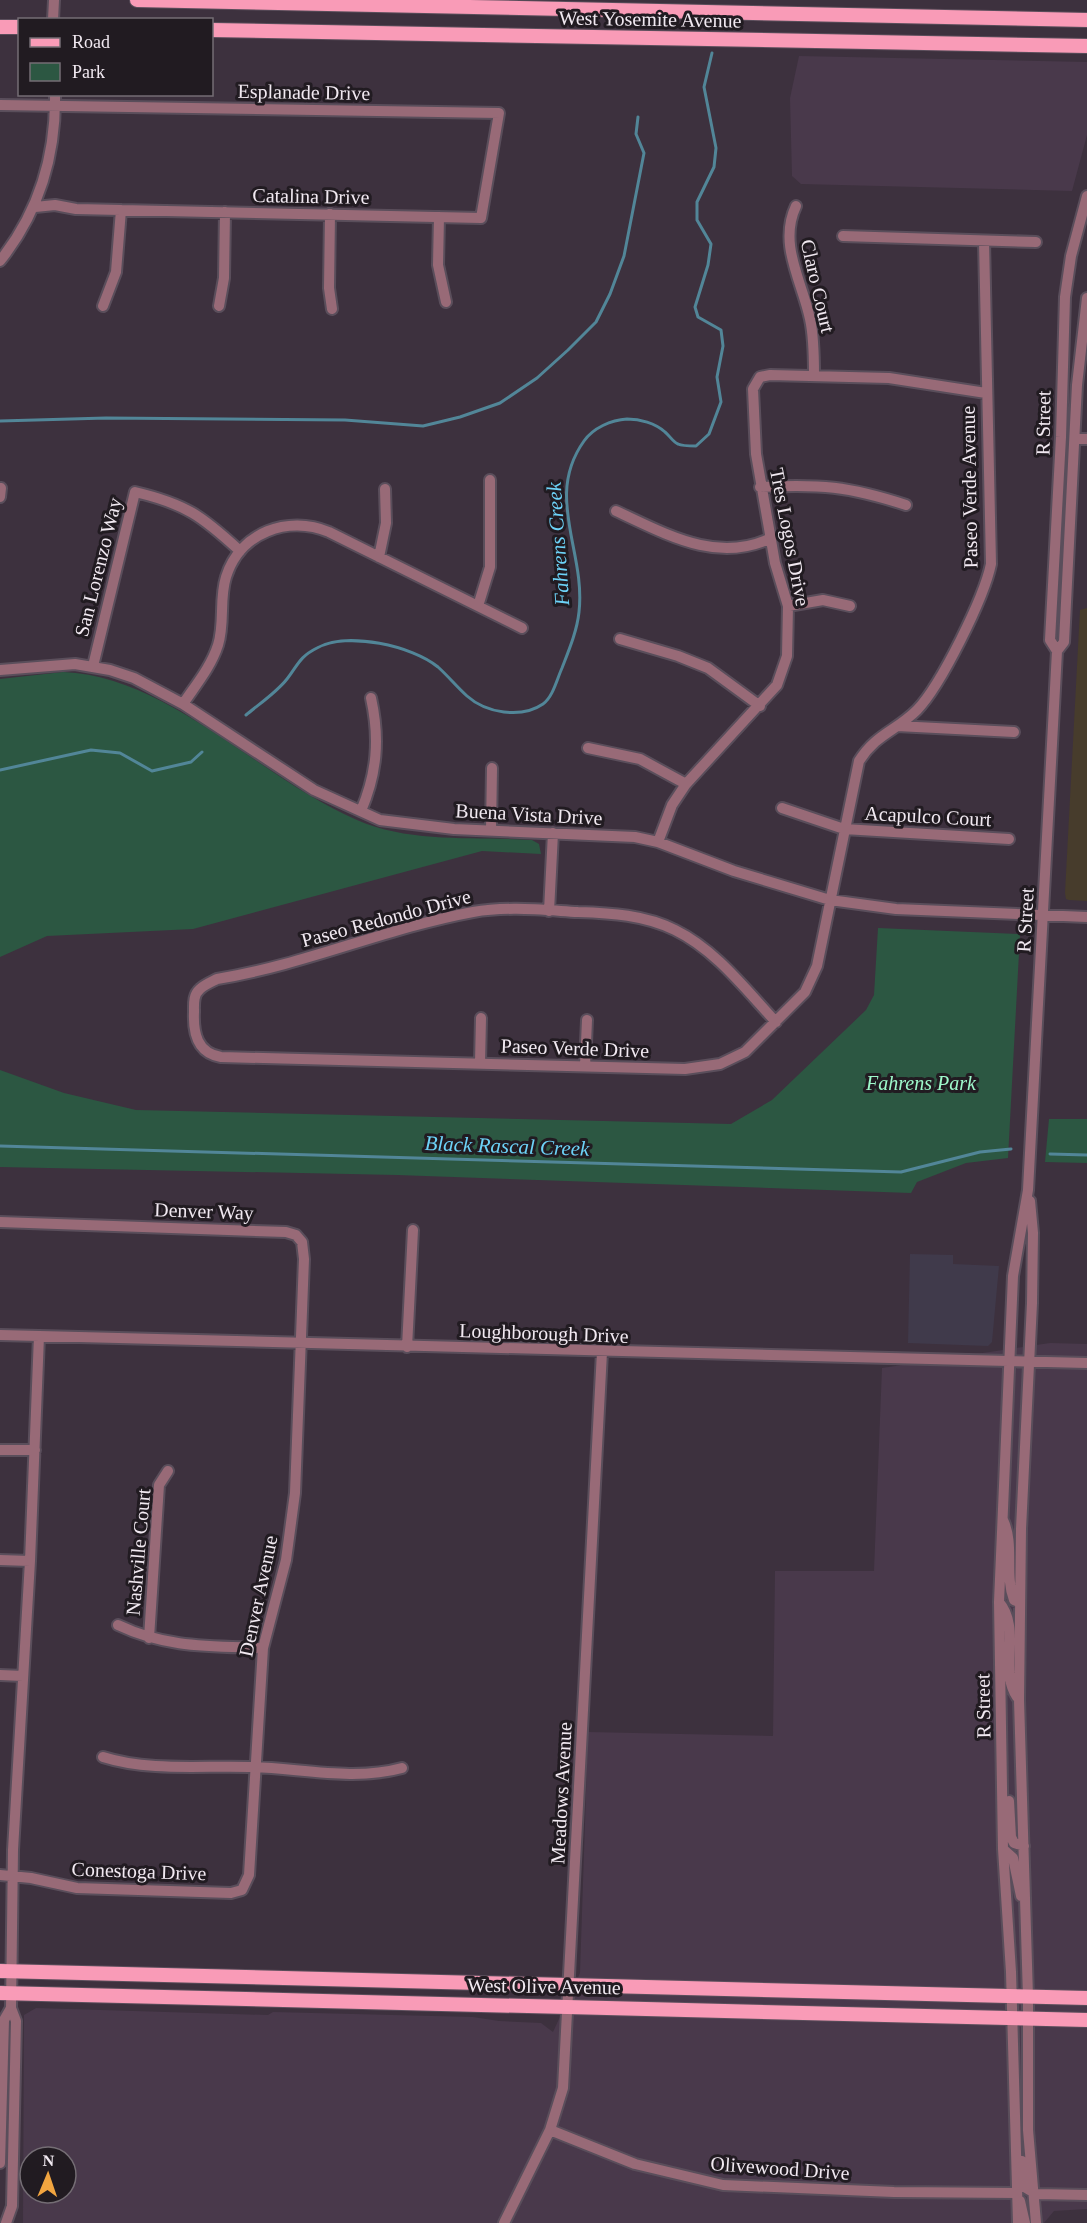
<svg xmlns="http://www.w3.org/2000/svg" width="1087" height="2223" viewBox="0 0 1087 2223" font-family="Georgia,serif">
<rect width="100%" height="100%" fill="#3d313e"/>
<path fill="#49394b" fill-rule="evenodd" d="M799,56L1087,62V135L1072,191L801,184L792,176L790,98Z
M1050,1343L1087,1344V2209L1054,2211L1044,2223H23L24,2015L36,2008L268,2015L273,2012L473,2017L499,2021L541,2023L553,2032L580,1973L588,1732L773,1736L775,1571H874L882,1368ZM30,2157H66V2193H30Z"/>
<path fill="#403a4b" d="M910,1254L953,1255V1264L999,1266L992,1342L988,1346L908,1343Z"/>
<path fill="#473c2c" d="M1087,608V901L1069,900L1066,899L1065,893L1080,610Z"/>
<path fill="#2c5742" d="M63,672C169,676 261,779 357,820C412,844 474,836 532,840L539,844L541,854L482,851L193,929L47,936L0,957V679Z
M878,928L1020,934L1008,1158L966,1163L917,1182L911,1193L397,1175L0,1167V1070L64,1093L136,1110L731,1124L772,1100L866,1010L874,995Z
M1049,1119H1087V1163L1045,1162Z"/>
<g fill="none" stroke-linecap="round" stroke-linejoin="round">
<path stroke="#528698" stroke-width="3" d="M0,421L106,418L345,420L423,426L460,417L500,403L537,378L568,350L596,322L610,294L624,256L644,153L636,134L638,117
M246,715C259,704 276,693 287,679C298,665 299,657 317,648C347,631 413,646 438,667C448,676 457,687 467,696C486,713 521,719 543,704C553,697 557,679 562,668C569,650 577,631 579,612C586,551 544,497 584,441C593,428 611,420 627,419C640,419 655,423 665,432C669,435 673,442 678,444C682,446 691,446 696,446L709,434L721,402L717,377L723,346L721,330L698,317L695,307L708,265L711,244L697,220V202L714,167L716,148L704,87L712,53
M0,770L91,750L120,753L152,771L191,762L202,752
M0,1146L901,1172L980,1152L1011,1149
M1050,1154L1087,1155"/>
<defs>
<path id="minor" d="M53,20L54,0
M0,105L499,113L481,218L76,209L55,205L35,207
M796,206C778,244 802,281 810,319C814,337 814,357 814,375
M330,214L329,288L332,309
M439,217L438,265L446,302
M843,236L1036,242
M0,261C39,212 56,157 55,94
M103,306L116,272L121,210
M219,306L224,278L225,212
M1075,439H1087
M760,487C820,484 848,486 906,505
M0,497L1,488
M616,511C666,534 717,564 771,538
M379,557L386,523L385,489
M478,606L490,567V480
M788,606L823,600L850,606
M620,639L678,656L708,668L760,706
M1057,651L1050,640L1061,437L1065,297L1071,256L1087,196
M93,666L135,492C186,504 202,516 240,551
M0,670L75,664L110,670L134,678L183,704L314,790L380,820L454,829L635,837L658,842L734,871L830,900L896,909L1087,917
M183,704C195,686 211,667 218,645C225,623 219,599 226,577C240,532 288,515 329,532L522,628
M897,726L1014,732
M588,748L640,759L686,784
M782,808L844,829L1009,839
M361,811C377,773 380,739 371,698
M491,830L492,768
M658,842L672,805L686,784L777,685L787,656L788,606L775,563L756,454L753,389L760,377L770,375L889,378L986,393
M549,911L553,833
M776,1022C746,990 716,950 675,930C645,915 611,913 578,912C543,910 507,906 473,912C386,928 304,965 217,979C211,982 204,985 200,989C193,995 194,1004 194,1012C193,1033 197,1053 221,1057L685,1069L720,1064L745,1052L805,992L817,966L859,761C876,734 896,731 917,710C941,685 984,598 991,564L984,241
M480,1063L481,1018
M585,1066L587,1020
M1030,1201L1033,1233L1032,1303L1021,1529L1019,1700L1028,1997V2130L1036,2223
M0,1222L286,1232L296,1235L302,1242L304,1259L295,1493L286,1560L263,1648L249,1875L242,1890L231,1893L77,1888L31,1878L0,1875
M0,1335L1087,1363
M407,1347L413,1230
M0,1450H35
M1003,1520C1015,1545 1004,1574 1014,1600L1019,1602
M0,1560L30,1561
M999,1602C1022,1629 998,1669 1017,1697
M118,1625C166,1648 210,1646 263,1648
M149,1638L159,1485L168,1471
M0,1675L23,1676
M103,1757C150,1772 205,1765 254,1767C303,1769 355,1781 402,1768
M1009,1801L1011,1837L1014,1843L1024,1846
M1003,1849L1013,1858L1021,1896
M550,2130L635,2164L723,2185L894,2192L1016,2193
M1022,2161L1026,2188L1036,2194
M0,2163L4,2020L11,2008
M1036,2194L1087,2195
M1020,2201L1025,2223
M6,2223L12,2206L16,2021L11,2008L13,1850L30,1561L39,1336
M504,2223L550,2130L563,2088L602,1352
M1018,2223L1011,1972L1003,1849L999,1602L1013,1276L1028,1190L1057,651L1064,642L1077,385L1087,298"/>
<path id="major" d="M137,0L1087,20
M0,27H20
M212,30L1087,46
M0,1971L1087,1998
M0,1993L1087,2020"/>
</defs>
<use href="#minor" stroke="#5a4e5b" stroke-width="14"/>
<use href="#major" stroke="#5a4e5b" stroke-width="16"/>
<use href="#minor" stroke="#986a77" stroke-width="10"/>
<use href="#major" stroke="#f99bb7" stroke-width="14"/>
</g>
<g text-anchor="middle" stroke-width="6" stroke-linejoin="round" paint-order="stroke">
<g font-size="20" fill="#f1e9f1" stroke="#211b21">
<text transform="translate(650 19) rotate(1)" y="7">West Yosemite Avenue</text>
<text transform="translate(304 92) rotate(1)" y="7">Esplanade Drive</text>
<text transform="translate(311 196) rotate(1)" y="7">Catalina Drive</text>
<text transform="translate(818 286) rotate(77)" y="7">Claro Court</text>
<text transform="translate(1043 423) rotate(-89)" y="7">R Street</text>
<text transform="translate(969 487) rotate(-91)" y="7">Paseo Verde Avenue</text>
<text transform="translate(790 537) rotate(79)" y="7">Tres Logos Drive</text>
<text transform="translate(98 567) rotate(-76)" y="7">San Lorenzo Way</text>
<text transform="translate(529 814) rotate(3)" y="7">Buena Vista Drive</text>
<text transform="translate(928 816) rotate(3)" y="7">Acapulco Court</text>
<text transform="translate(386 918) rotate(-15)" y="7">Paseo Redondo Drive</text>
<text transform="translate(1025 920) rotate(-87)" y="7">R Street</text>
<text transform="translate(575 1048) rotate(2)" y="7">Paseo Verde Drive</text>
<text transform="translate(204 1211) rotate(2)" y="7">Denver Way</text>
<text transform="translate(544 1333) rotate(2)" y="7">Loughborough Drive</text>
<text transform="translate(138 1552) rotate(-85)" y="7">Nashville Court</text>
<text transform="translate(258 1596) rotate(-78)" y="7">Denver Avenue</text>
<text transform="translate(983 1706) rotate(-91)" y="7">R Street</text>
<text transform="translate(561 1793) rotate(-87)" y="7">Meadows Avenue</text>
<text transform="translate(139 1871) rotate(2)" y="7">Conestoga Drive</text>
<text transform="translate(544 1986) rotate(1)" y="7">West Olive Avenue</text>
<text transform="translate(780 2168) rotate(4)" y="7">Olivewood Drive</text>
</g>
<g font-size="20" font-style="italic" fill="#9ef9cb" stroke="#211b21">
<text x="921" y="1090">Fahrens Park</text>
</g>
<g font-size="21" font-style="italic" fill="#6dd3f8" stroke="#211b21">
<text transform="translate(558 544) rotate(-94)" y="7">Fahrens Creek</text>
<text transform="translate(507 1146) rotate(2)" y="7">Black Rascal Creek</text>
</g>
</g>
<rect x="18" y="18" width="195" height="78" fill="#211b21" stroke="#746d74" stroke-width="1.5"/>
<rect x="30" y="38" width="30" height="9" fill="#f99bb7" stroke="#746d74" stroke-width="1.5"/>
<text x="72" y="48" font-size="18" fill="#f1e9f1">Road</text>
<rect x="30" y="63" width="30" height="18" fill="#2c5742" stroke="#746d74" stroke-width="1.5"/>
<text x="72" y="78" font-size="18" fill="#f1e9f1">Park</text>
<g transform="translate(48 2175) rotate(2)"><circle r="28" fill="#211b21" stroke="#746d74" stroke-width="1.5"/>
<path d="M0-4.5L10 22L0 15L-10 22Z" fill="#f2a540"/>
<text y="-9" font-size="16" font-weight="bold" text-anchor="middle" fill="#f1e9f1">N</text>
</g>
</svg>
